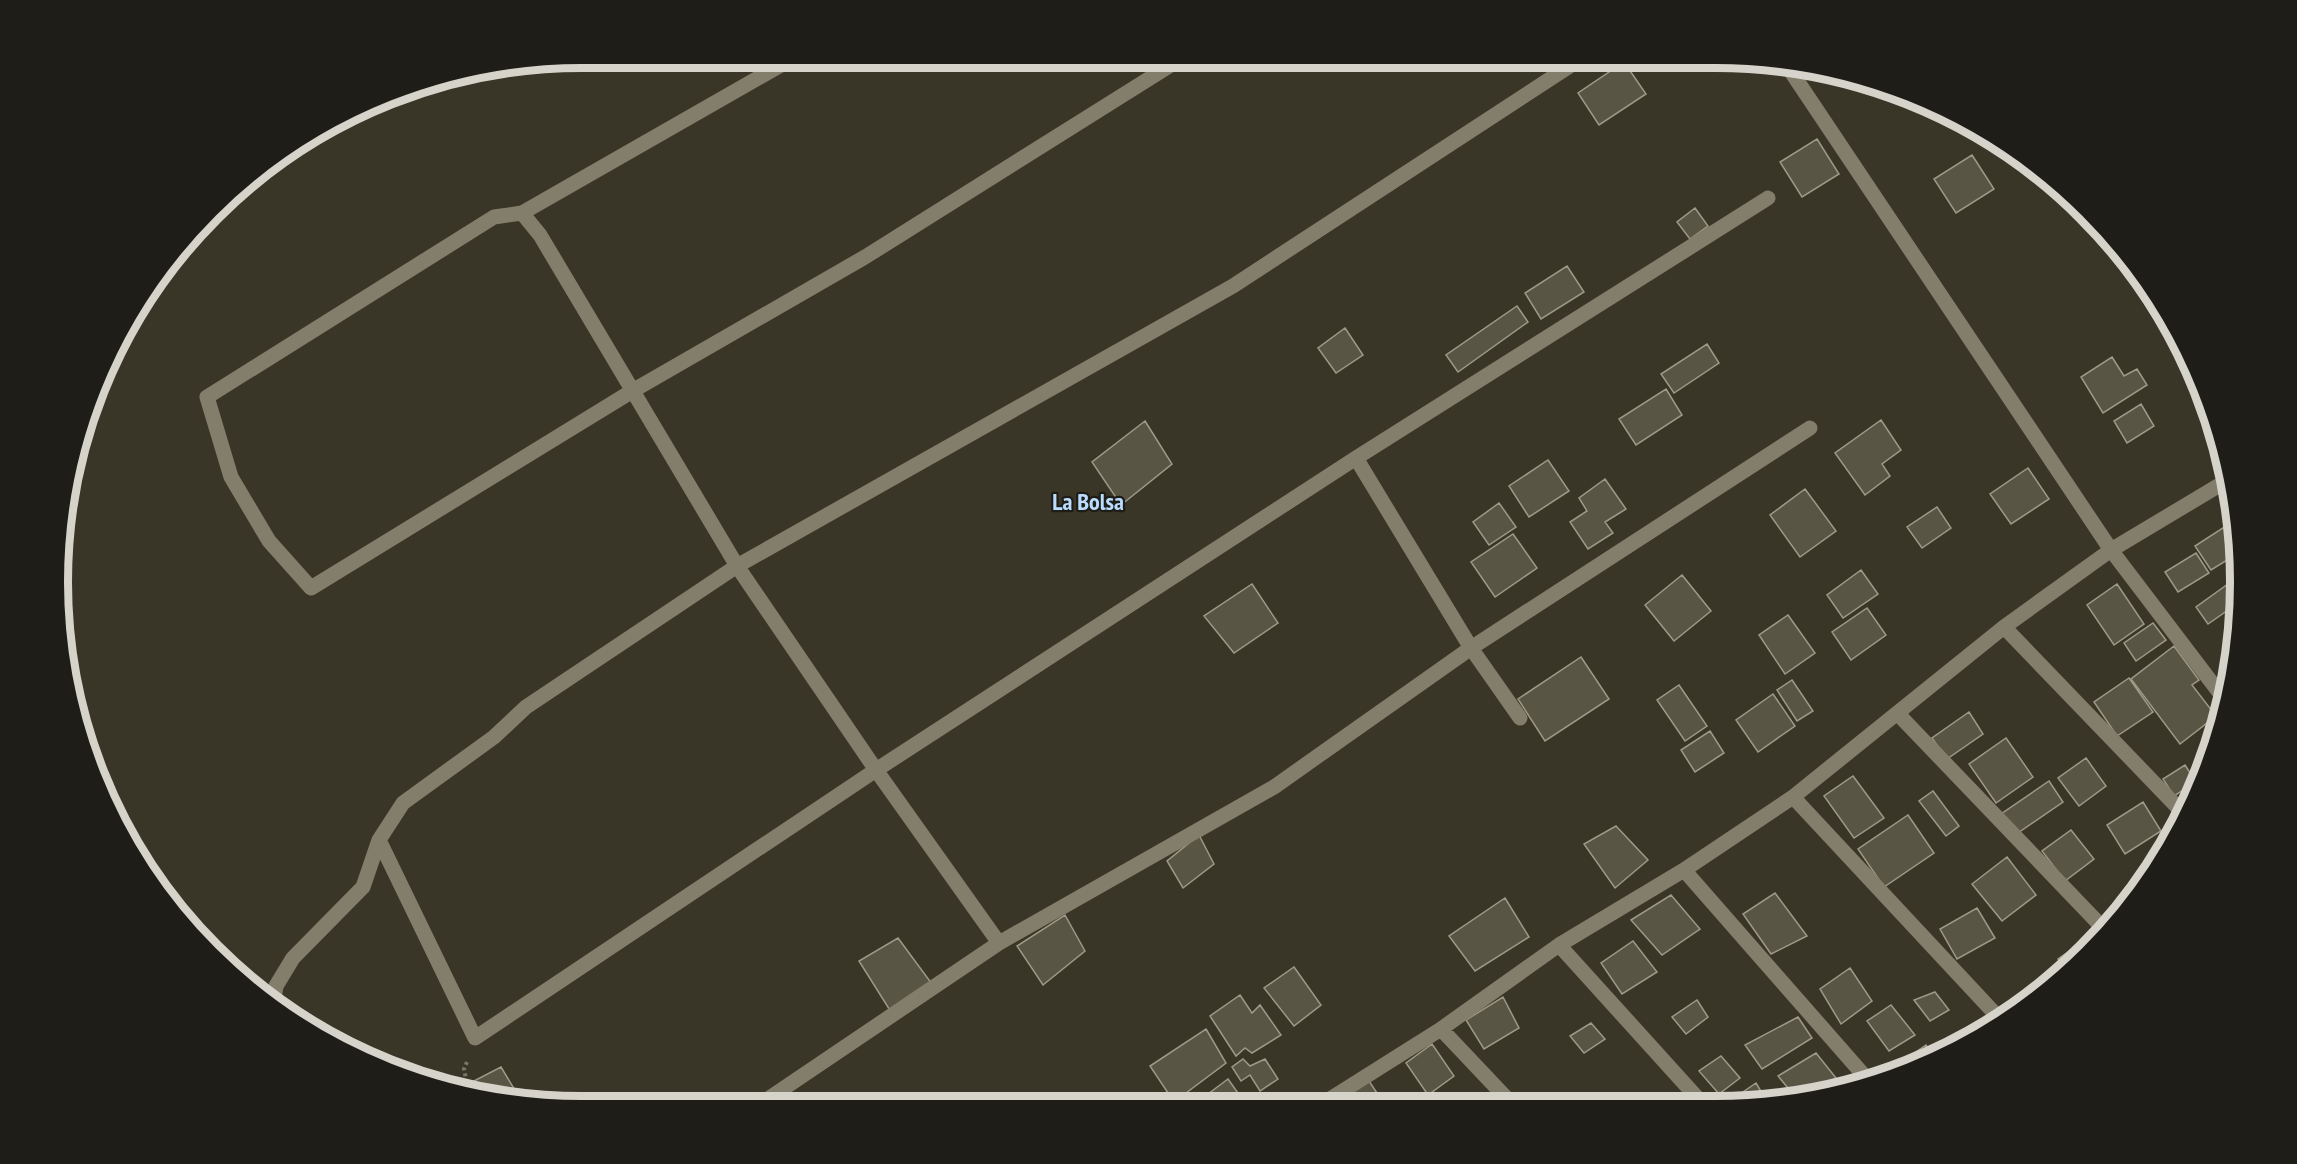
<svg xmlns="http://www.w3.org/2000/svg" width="2297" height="1164" viewBox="0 0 2297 1164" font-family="'PT Sans Narrow',sans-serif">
<rect width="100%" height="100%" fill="#393627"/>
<path fill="#585545" stroke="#9d9a88" stroke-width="1.5" d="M1624,62L1646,94L1599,125L1578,93Z
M1817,139L1839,174L1802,197L1780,162Z
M1972,155L1994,189L1956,213L1934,179Z
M1695,208L1708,226L1690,239L1677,222Z
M1567,266L1584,292L1541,319L1525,293Z
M1517,306L1528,322L1458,372L1446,355Z
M1345,328L1363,355L1336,373L1318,348Z
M1707,344L1719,363L1674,393L1661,374Z
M2112,357L2124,376L2137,369L2147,385L2103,413L2081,377Z
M1666,389L1682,415L1636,445L1619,419Z
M2141,404L2154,426L2127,443L2114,421Z
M1881,420L1901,450L1882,464L1890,476L1865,495L1835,453Z
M1145,421L1172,464L1121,505L1092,462Z
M1548,460L1569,491L1529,517L1509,486Z
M2028,468L2049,499L2011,524L1990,494Z
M1605,479L1626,509L1605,522L1613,533L1588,549L1570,522L1587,511L1579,498Z
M1805,489L1836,531L1800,557L1770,515Z
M1499,503L1516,527L1489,545L1473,522Z
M1937,507L1951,528L1922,548L1907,527Z
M2232,522L2236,529L2237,554L2211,570L2195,546Z
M1513,534L1537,568L1495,597L1471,562Z
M2196,553L2209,573L2178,592L2165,572Z
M1861,570L1878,594L1843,618L1827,595Z
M1682,575L1711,611L1674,641L1645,605Z
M1252,584L1278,623L1234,653L1204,616Z
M2117,584L2144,624L2114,645L2087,605Z
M2228,584L2238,597V603L2208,624L2196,607Z
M1867,608L1886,635L1851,660L1832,632Z
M1788,615L1815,653L1785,674L1759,635Z
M2153,623L2166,640L2136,661L2124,643Z
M2174,646L2199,680L2192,685L2216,716L2180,744L2131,679Z
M1581,657L1609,699L1545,741L1518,699Z
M2129,678L2153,712L2117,736L2094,702Z
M1792,680L1813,711L1797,721L1777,690Z
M1679,685L1707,726L1685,741L1657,700Z
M1773,694L1795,726L1758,752L1736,720Z
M1969,712L1983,734L1947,759L1932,738Z
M1710,731L1724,753L1695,772L1681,750Z
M2006,738L2033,777L1996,803L1969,764Z
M2086,758L2106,786L2079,806L2058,778Z
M2185,765L2196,782L2174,796L2163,779Z
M1853,776L1884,818L1854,838L1824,796Z
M2049,781L2063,802L2015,835L2001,814Z
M1933,791L1959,826L1946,836L1919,801Z
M2143,802L2161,831L2125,854L2107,825Z
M1908,815L1934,853L1884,887L1858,849Z
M1616,826L1648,860L1615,888L1584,844Z
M2071,830L2094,859L2065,881L2042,851Z
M1199,835L1214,864L1183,888L1167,861Z
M2007,857L2036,895L2002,921L1972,884Z
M1775,893L1807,936L1771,954L1743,914Z
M1671,895L1700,929L1662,955L1631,920Z
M1505,898L1529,937L1475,971L1449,936Z
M1977,908L1995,938L1957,959L1940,929Z
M1065,915L1085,951L1043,985L1017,946Z
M2095,933L2097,936L2064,969L2058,959Z
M898,938L932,984L891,1012L859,961Z
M1633,941L1657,972L1622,994L1601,963Z
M1294,967L1321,1005L1294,1026L1264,988Z
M1850,968L1872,1001L1841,1024L1820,989Z
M1935,992L1949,1010L1930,1021L1914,1000Z
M1240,995L1252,1013L1260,1005L1281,1035L1252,1053L1245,1048L1236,1056L1210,1016Z
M1503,997L1519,1028L1484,1049L1466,1020Z
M1697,1000L1708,1017L1686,1034L1672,1017Z
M1891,1005L1915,1035L1889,1051L1867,1021Z
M1798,1017L1812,1038L1762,1069L1745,1045Z
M1591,1023L1605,1039L1584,1053L1570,1036Z
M1206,1029L1226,1063L1174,1102L1150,1066Z
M1432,1044L1454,1076L1428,1095L1406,1063Z
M1926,1045L1933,1057L1913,1068L1907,1058Z
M1816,1053L1840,1083L1827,1091L1797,1099L1778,1076Z
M1721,1056L1740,1078L1719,1094L1699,1071Z
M1243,1059L1250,1066L1265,1059L1278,1079L1260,1091L1250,1075L1241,1081L1232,1067Z
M501,1067L522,1102L478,1094L470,1083Z
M1367,1078L1379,1096L1368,1104H1345L1339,1096Z
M1228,1079L1245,1103L1202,1104L1200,1100Z
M1756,1083L1768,1103H1727Z"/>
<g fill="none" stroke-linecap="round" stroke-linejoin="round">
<path stroke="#787669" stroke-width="4" stroke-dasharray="3 3" stroke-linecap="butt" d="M467,1062L464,1069L469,1093"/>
<path stroke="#827e6b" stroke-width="15" d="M1182,58L865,257L634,390L311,588L269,541L231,477L207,397L494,217L522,213L540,235L737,566L1233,286L1582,58
M1786,64L2111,550L2225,700
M522,213L795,57
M1356,458L1471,648L1520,718
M2004,627L2185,815
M1898,714L2104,929
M1793,797L2000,1019
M379,840L475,1038L876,770L1356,458L1768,198
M1684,870L1868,1080
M1559,945L1702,1103
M274,999L276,986L293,958L363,887L379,840L403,803L494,737L526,707L737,566L876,770L999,943
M1441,1029L1511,1103
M1322,1104L1441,1029L1559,945L1684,870L1793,797L2004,627L2111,550L2228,480
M759,1105L999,943L1274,787L1471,648L1810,428"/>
</g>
<g text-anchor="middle" stroke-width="4.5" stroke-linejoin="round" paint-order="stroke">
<g font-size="24" font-weight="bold" fill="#baddff" stroke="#1f1d17">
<text x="1088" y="510">La Bolsa</text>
</g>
</g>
<path d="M0 0H2297V1164H0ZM582 68H1716A514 514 0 0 1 2230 582V582A514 514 0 0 1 1716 1096H582A514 514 0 0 1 68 582V582A514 514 0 0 1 582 68Z" fill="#1f1d17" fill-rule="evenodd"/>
<path fill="none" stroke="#d5d3ca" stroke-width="8" d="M582 68H1716A514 514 0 0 1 2230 582V582A514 514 0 0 1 1716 1096H582A514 514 0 0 1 68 582V582A514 514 0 0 1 582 68Z"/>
</svg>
